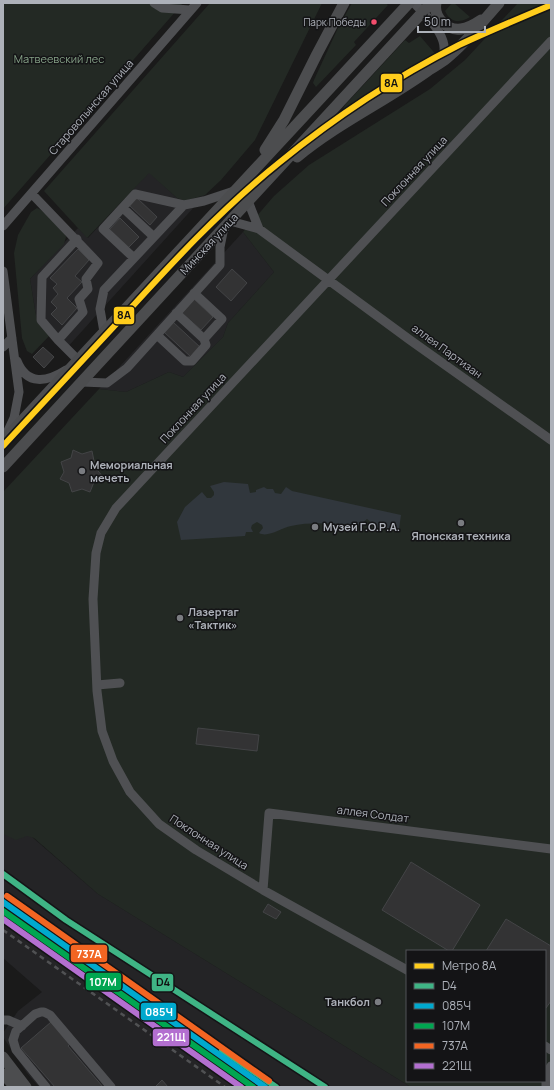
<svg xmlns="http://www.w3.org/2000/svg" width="554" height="1090" viewBox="0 0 554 1090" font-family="Manrope,sans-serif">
<rect width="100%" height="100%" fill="#1a1a1a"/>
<path fill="#242426" d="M149,172L177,198L185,201L205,195L64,351L37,322L30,279L78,228L88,238Z
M243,232L274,272L228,323L223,337L183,377L169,372L126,392L99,389Z
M3,812L98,894L411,1087H39L27,1073L3,1037V1033L18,1011L42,992L3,958Z"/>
<path fill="#232924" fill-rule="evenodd" d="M3,3H183L3,209Z
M210,3H322L255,140L221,180L205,195L185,201L177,198L149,173L87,238L44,191Z
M352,3H385L388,5L354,42L356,45L316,87L313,83L314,80L338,28Z
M452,3H454L470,17C459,24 450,22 445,11Z
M518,3H551V1087H411L98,894L34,838L27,836L16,840L3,834V492L99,389L126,392L169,372L183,377L223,337L228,323L274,272L243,232L274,196L309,165L430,89L465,60ZM407,951H545V1081H407Z
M420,36L438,57L405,80L351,111L345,112L343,109L345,105L405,40L409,43Z
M37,208L41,210L65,233L66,237L64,244L30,279L37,322L50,335L32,354L27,351L22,338L14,253L18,235L31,212Z"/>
<path fill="#31373d" d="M224,482L248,484L250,493L256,492V490L264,487L267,489H273L275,493L281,494L286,487L292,491L401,515L399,529L378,528L367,519L360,525C339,524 311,521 291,526C281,528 268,538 259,533L263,528L262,525L257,522L252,525L251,528L253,532H246L245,536L181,540L177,522L185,507L202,492L207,498H211L214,495V492L210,486Z"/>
<path fill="#333334" stroke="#434446" d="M136,197L157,217L150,225L129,205Z
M120,218L139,237L128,248L109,230Z
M78,249L89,260L75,276L82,282L67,298L77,308L62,325L51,314L57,308L51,302L58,294L53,288L57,284L50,278Z
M232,269L247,283L231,301L216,287Z
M194,299L213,317L201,330L182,313Z
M173,322L201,348L192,358L164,332Z
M43,347L54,357L44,368L33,357Z
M73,450L82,454L92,451L94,461L98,471L105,479L94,482L90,492L82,489L72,492L69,483L60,479L64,472L61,462L71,458Z
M198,728L259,735L257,751L196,744Z
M411,862L480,905L452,951H449L382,910Z
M268,904L281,912L276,919L263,912Z
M506,919L551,946V1001L546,1008H545V951H486Z
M51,1022L70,1044L68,1046L103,1087H55L21,1048Z
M162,1080L168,1087H157L156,1086Z"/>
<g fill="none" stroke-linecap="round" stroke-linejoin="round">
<path stroke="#4f5053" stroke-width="9" d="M154,3L162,8L190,10
M414,3C427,16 456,43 439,62
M32,194L98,263L86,279L88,289L79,299L83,312L58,340
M248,201L259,229
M123,208L154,237
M230,221L259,229L410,340L551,440
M3,226L197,3
M77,239L42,277L41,320L58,340L78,360
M134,258L103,229L135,194L184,205L204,201L234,191
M3,271L19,392L14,418L6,435
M194,293L222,319L204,339
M104,332L100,309L104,290L184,205
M157,335L185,361H192L206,345L204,339L176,313
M3,347L12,338
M17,361C27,386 47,382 66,370
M82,382L107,383L127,368L220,265V247L224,227
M97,685L120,683
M263,890L269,813L551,849
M407,970L263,890L196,850L159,824L130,792L113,761L102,731L97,691L93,599L96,553L101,533L116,508L551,41
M3,1020H8L22,1026
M545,1046L551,1050
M46,1087L16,1050L13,1040L16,1031L35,1014L41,1012H44L50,1015L111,1087
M549,1087L546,1086V1073L551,1066"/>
<path stroke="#4c4d4f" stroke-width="11" d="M436,3C433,17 447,31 461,29C468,28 475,24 481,20
M265,150L284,120L317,54L344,3
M297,157C338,123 386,101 429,70C435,66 441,63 447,58C467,42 482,22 499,3
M3,441L409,3
M3,467L431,3
M3,1057L26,1087
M3,1074L15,1087"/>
<path stroke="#505153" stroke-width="2.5" stroke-dasharray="5 4" stroke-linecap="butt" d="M3,930L225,1087"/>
<defs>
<path id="rail-1" d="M3,874L66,920L325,1087
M222,1050L276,1087"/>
<path id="rail-2" d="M3,902L265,1087"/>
<path id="rail-3" d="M3,911L253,1087"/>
<path id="rail-4" d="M7,896L269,1081"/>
<path id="rail-5" d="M3,919L241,1087"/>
</defs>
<use href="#rail-1" stroke="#141416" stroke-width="9"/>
<use href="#rail-2" stroke="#141416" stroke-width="9"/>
<use href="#rail-3" stroke="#141416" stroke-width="9"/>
<use href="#rail-4" stroke="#141416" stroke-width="9"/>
<use href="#rail-5" stroke="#141416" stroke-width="9"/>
<use href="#rail-1" stroke="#3fb485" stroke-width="6"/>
<use href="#rail-2" stroke="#00a9ce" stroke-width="6"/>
<use href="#rail-3" stroke="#00a651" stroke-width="6"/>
<use href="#rail-4" stroke="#f26522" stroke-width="6"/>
<use href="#rail-5" stroke="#b36fd0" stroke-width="6"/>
<defs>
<path id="metro-1" d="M3,446C42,404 81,362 120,320C170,265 221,209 280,162C335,117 396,77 459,45C489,31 520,18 551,5"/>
</defs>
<use href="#metro-1" stroke="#141416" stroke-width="9"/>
<use href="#metro-1" stroke="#ffcd1c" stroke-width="6"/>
</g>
<circle fill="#f44d6c" stroke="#141416" stroke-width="1.5" cx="374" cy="22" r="3.5"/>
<g fill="#7a7c81" stroke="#141416" stroke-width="1.5">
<circle cx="82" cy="471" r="4"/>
<circle cx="461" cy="523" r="4"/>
<circle cx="315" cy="527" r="4"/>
<circle cx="180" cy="618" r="4"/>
<circle cx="378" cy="1002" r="4"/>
</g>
<g text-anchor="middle" stroke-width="3" stroke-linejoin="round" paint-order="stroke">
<g font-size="10" fill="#adb1b9" stroke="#141416" text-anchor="end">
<text x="366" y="26">Парк Победы</text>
</g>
<g font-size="11" fill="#86a288" stroke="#141416">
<text x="59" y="63">Матвеевский лес</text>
</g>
<g font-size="11" fill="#adb1b9" stroke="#141416">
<text transform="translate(91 107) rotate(-49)" y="4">Староволынская улица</text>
<text transform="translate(414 171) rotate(-47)" y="4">Поклонная улица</text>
<text transform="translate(209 244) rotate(-47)" y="4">Минская улица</text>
<text transform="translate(447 351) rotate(36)" y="4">аллея Партизан</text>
<text transform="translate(193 408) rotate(-47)" y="4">Поклонная улица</text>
<text transform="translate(373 814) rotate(7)" y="4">аллея Солдат</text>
<text transform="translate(209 842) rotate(33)" y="4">Поклонная улица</text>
</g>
<g font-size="11" font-weight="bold" fill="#adb1b9" stroke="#141416" text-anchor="start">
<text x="90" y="469">Мемориальная<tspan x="90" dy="13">мечеть</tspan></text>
<text x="323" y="531">Музей Г.О.Р.А.</text>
<text x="461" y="540" text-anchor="middle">Японская техника</text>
<text x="188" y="616">Лазертаг<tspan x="188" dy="13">«Тактик»</tspan></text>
<text x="370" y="1006" text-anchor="end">Танкбол</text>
</g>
</g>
<g stroke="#141416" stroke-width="1.5">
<rect x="380" y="73" width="23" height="20" rx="4" fill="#ffcd1c"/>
<rect x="113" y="306" width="22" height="19" rx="4" fill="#ffcd1c"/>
<rect x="70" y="944" width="38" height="19" rx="4" fill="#f26522"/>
<rect x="85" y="972" width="37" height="19" rx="4" fill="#00a651"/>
<rect x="151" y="973" width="23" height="19" rx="4" fill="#3fb485"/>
<rect x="140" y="1002" width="37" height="19" rx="4" fill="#00a9ce"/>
<rect x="152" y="1028" width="38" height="19" rx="4" fill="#b36fd0"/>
</g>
<g font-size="11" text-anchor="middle" font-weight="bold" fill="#fff">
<text x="89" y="958">737А</text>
<text x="103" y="986">107М</text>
<text x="159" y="1016">085Ч</text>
<text x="171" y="1041">221Щ</text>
</g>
<g font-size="11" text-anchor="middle" font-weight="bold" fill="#111">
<text x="391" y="87">8А</text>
<text x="124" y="319">8А</text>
<text x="163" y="986">D4</text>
</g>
<rect width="554" height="1090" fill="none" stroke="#adb1b9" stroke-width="8"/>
<rect x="406" y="950" width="140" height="132" fill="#141416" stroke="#515357"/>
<rect x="414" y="963" width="20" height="6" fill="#ffcd1c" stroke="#515357"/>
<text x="442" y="970" font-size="12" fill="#adb1b9">Метро 8А</text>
<rect x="414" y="983" width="20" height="6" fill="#3fb485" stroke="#515357"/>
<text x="442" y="990" font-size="12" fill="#adb1b9">D4</text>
<rect x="414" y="1003" width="20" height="6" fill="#00a9ce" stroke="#515357"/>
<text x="442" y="1010" font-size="12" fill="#adb1b9">085Ч</text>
<rect x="414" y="1023" width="20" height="6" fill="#00a651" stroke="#515357"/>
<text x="442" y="1030" font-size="12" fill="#adb1b9">107М</text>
<rect x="414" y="1043" width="20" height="6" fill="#f26522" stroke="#515357"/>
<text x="442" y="1050" font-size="12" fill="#adb1b9">737А</text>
<rect x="414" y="1063" width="20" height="6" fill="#b36fd0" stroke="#515357"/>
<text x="442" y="1070" font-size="12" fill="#adb1b9">221Щ</text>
<path d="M418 26v6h67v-6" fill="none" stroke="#adb1b9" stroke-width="2"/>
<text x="424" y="26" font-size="12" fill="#adb1b9" stroke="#141416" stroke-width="3" paint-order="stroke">50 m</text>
</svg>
